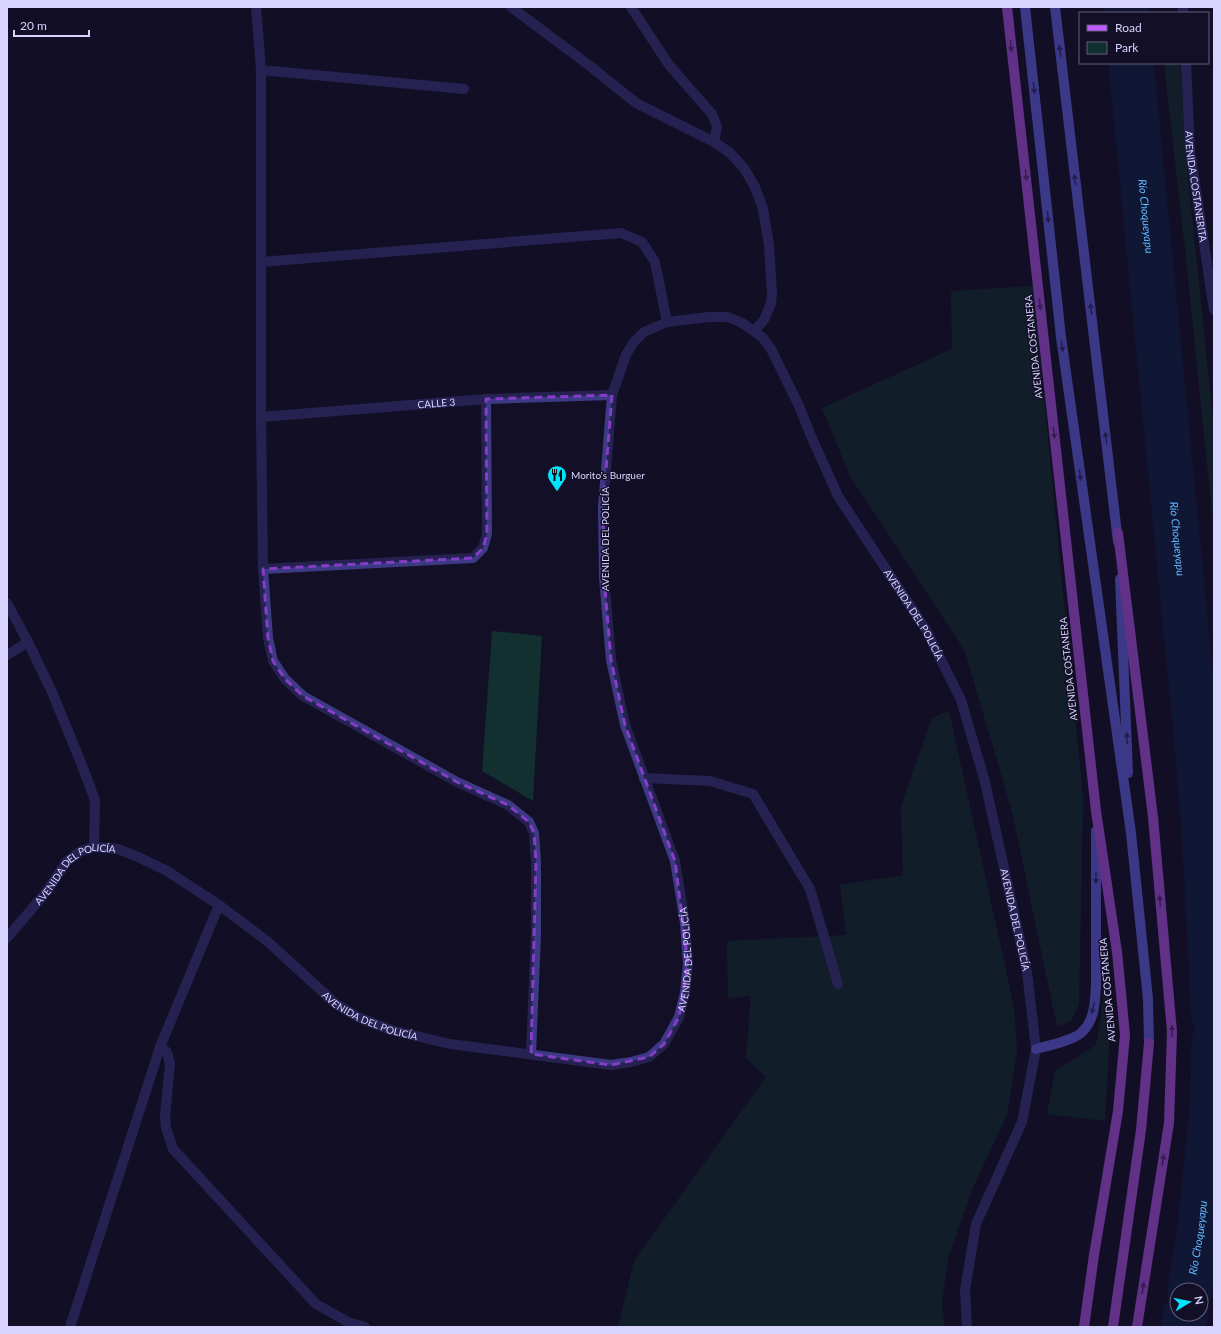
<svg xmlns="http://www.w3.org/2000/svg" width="1221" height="1334" viewBox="0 0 1221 1334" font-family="Lato,sans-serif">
<rect width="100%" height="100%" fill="#130f26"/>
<path fill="#12302f" d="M1164,63H1180L1186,158L1214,429V531L1185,249Z
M1033,286L1083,798L1079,1004L1071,1021L1057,1026L1012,812L965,651L850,476L822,408L952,349L951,291Z
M492,631L542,636L533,801L482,771Z
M949,711L1014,1007L1017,1051L1007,1115L974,1185L948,1258L942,1304L945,1327H618L634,1261L766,1077L746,1058L751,996L728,998L727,941L846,935L840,885L903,875L901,806L932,718Z
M1107,943L1110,1030L1105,1121L1047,1114L1055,1070L1073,1060L1096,1045L1101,1016Z"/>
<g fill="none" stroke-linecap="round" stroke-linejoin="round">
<g stroke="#0c2248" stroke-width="45">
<path d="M1125,7L1126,13"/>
<path id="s1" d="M1131,63L1196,732L1204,826L1214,1016"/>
<path id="s2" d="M1190,1290L1200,1231L1213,1099L1214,1042"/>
<path d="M1183,1327L1186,1314"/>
</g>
<path stroke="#3d3a85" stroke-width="10" d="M261,70L464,89"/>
<g stroke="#3d3a85" stroke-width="10">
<path d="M256,7L261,70V417L263,569L268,638L273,661L285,679L303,696L457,782L508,805L529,822L534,833L536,862V935L531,1054"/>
<path d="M511,7L590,66L636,103L714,142L729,152L744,168L755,187L763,209L769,245L772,293L771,303L764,320L754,331"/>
<path d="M631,7L669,65L712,114L717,127L714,142"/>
<path d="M1183,7V13"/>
<path id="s3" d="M1186,63L1190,150L1214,310"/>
<path d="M261,262L621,233L642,242L655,262L667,322"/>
<path id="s4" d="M261,417L486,399L612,395"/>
<path d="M263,569L473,558L483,548L487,534L486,399"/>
<path d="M7,603L28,642L52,692L81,763L95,800L94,847"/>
<path d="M7,655L28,642"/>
<path d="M644,778L710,781L753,794L810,889L838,984"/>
<path id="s5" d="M7,938L47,891L67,861L81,851L94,847L118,849L136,856L167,871L219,905L267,941L336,1004L360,1018L391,1030L450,1044L611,1065L631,1062L649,1057L664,1044L679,1017L685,993L688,964L685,923L675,861L625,725L611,660L604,577L603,507L612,395L626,355L633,343L644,332L667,322L709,317H728L742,323L754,331L763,338L771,349L799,406L811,436L838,496L926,630L961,700L985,782L1027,972L1036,1049L1022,1122L976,1224L965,1290L967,1327"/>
<path d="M160,1047L167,1052L170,1064L165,1116L166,1128L173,1149L316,1304L348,1322L365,1327"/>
<path d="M70,1327L160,1047L219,905"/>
</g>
<path stroke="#6f6bff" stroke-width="10" d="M1025,7L1061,337L1131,833L1148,999L1149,1043
M1055,7L1118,542
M1120,579L1128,773
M1036,1049C1047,1046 1075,1040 1082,1032C1095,1020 1095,1001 1096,985V831"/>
<path stroke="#c25bff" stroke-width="10" d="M1007,7L1096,811L1117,952L1125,1035L1118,1111L1094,1255L1084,1327
M1118,533L1153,817L1172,1032L1169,1123L1137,1327
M1113,1327L1141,1130L1149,1043"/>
</g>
<defs><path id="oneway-solid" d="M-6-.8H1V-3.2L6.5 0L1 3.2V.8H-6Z"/></defs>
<g fill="#623188">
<use href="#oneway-solid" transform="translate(1011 46) rotate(84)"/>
<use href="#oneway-solid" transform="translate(1026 175) rotate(84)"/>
<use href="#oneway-solid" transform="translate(1040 304) rotate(84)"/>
<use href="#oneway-solid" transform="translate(1054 433) rotate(84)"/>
<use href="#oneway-solid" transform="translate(1160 901) rotate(-95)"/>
<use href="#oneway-solid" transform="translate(1172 1031) rotate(-92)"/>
<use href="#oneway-solid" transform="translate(1163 1160) rotate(-81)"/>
<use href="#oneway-solid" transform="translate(1143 1288) rotate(-81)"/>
</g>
<g fill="#38347d">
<use href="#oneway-solid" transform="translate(1060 51) rotate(-97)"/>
<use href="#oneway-solid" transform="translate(1034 88) rotate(84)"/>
<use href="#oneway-solid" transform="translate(1075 180) rotate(-97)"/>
<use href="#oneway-solid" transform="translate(1048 217) rotate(84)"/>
<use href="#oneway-solid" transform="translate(1091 309) rotate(-97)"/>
<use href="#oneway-solid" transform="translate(1062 346) rotate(82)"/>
<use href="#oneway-solid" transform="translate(1106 438) rotate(-97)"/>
<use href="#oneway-solid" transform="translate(1080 475) rotate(82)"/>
<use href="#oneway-solid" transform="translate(1127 738) rotate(-93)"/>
<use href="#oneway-solid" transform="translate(1096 878) rotate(90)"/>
<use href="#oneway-solid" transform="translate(1093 1008) rotate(102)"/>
</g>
<path d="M0 0H1221V1334H0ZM612,395L603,507L604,577L611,660L625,725L675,861L688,964L679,1017L664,1044L649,1057L611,1065L531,1054L536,862L534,833L529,822L508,805L457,782L303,696L285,679L273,661L268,638L263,569L473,558L483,548L487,534L486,399Z" fill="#130f26" fill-opacity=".55" fill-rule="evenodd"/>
<path fill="none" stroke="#843dc5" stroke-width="3" stroke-dasharray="8 5" stroke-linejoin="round" d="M612,395L603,507L604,577L611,660L625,725L675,861L688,964L679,1017L664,1044L649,1057L611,1065L531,1054L536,862L534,833L529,822L508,805L457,782L303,696L285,679L273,661L268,638L263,569L473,558L483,548L487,534L486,399Z"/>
<defs>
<symbol id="restaurant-pin" viewBox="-11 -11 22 30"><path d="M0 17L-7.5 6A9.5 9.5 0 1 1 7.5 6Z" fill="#00e5ff" stroke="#130f26"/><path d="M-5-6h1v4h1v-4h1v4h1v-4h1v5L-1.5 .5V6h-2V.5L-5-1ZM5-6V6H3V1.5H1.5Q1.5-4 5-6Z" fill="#111"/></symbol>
</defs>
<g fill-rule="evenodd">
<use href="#restaurant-pin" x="546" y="464" width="22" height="30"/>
</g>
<g text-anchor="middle" stroke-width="3" stroke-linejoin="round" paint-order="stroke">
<g font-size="10" fill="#d9d4ff" stroke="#130f26">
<text dy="4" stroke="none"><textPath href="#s3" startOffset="124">AVENIDA COSTANERITA</textPath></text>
<text transform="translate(1033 347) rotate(-96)" y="4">AVENIDA COSTANERA</text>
<text dy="4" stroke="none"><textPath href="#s4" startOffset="176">CALLE 3</textPath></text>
<text transform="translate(605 539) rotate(-90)" y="4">AVENIDA DEL POLICÍA</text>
<text dy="4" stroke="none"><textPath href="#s5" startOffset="1946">AVENIDA DEL POLICÍA</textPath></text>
<text transform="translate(1068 669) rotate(-96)" y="4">AVENIDA COSTANERA</text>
<text dy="4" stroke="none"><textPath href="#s5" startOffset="98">AVENIDA DEL POLICÍA</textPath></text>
<text dy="4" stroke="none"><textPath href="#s5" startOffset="2270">AVENIDA DEL POLICÍA</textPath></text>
<text dy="4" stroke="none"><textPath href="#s5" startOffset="854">AVENIDA DEL POLICÍA</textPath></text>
<text transform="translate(1107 990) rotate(-95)" y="4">AVENIDA COSTANERA</text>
<text dy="4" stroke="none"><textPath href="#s5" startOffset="458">AVENIDA DEL POLICÍA</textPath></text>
</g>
<g font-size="10" fill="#d9d4ff" stroke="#130f26" text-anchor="start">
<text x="571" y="479">Morito's Burguer</text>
</g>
<g font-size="11" font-style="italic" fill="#62b6ff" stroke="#130f26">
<text dy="4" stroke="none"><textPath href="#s1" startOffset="154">Río Choqueyapu</textPath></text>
<text dy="4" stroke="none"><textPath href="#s1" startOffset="478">Río Choqueyapu</textPath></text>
<text dy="4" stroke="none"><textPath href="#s2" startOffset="53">Río Choqueyapu</textPath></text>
</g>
</g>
<rect width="1221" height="1334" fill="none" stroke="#d9d4ff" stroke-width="16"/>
<rect x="1079" y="12" width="130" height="52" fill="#130f26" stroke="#625e7d"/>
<rect x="1087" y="25" width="20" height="6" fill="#c25bff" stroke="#625e7d"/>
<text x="1115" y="32" font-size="12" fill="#d9d4ff">Road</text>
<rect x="1087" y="42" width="20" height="12" fill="#12302f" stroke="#625e7d"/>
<text x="1115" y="52" font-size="12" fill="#d9d4ff">Park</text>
<g transform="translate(1189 1302) rotate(80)"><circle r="19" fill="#130f26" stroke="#625e7d"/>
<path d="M0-3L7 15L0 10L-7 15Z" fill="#00e5ff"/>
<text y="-6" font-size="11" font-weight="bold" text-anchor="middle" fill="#d9d4ff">N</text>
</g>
<path d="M14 30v6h75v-6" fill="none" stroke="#d9d4ff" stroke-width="2"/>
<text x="20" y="30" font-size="12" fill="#d9d4ff" stroke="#130f26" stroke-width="3" paint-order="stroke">20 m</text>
</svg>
